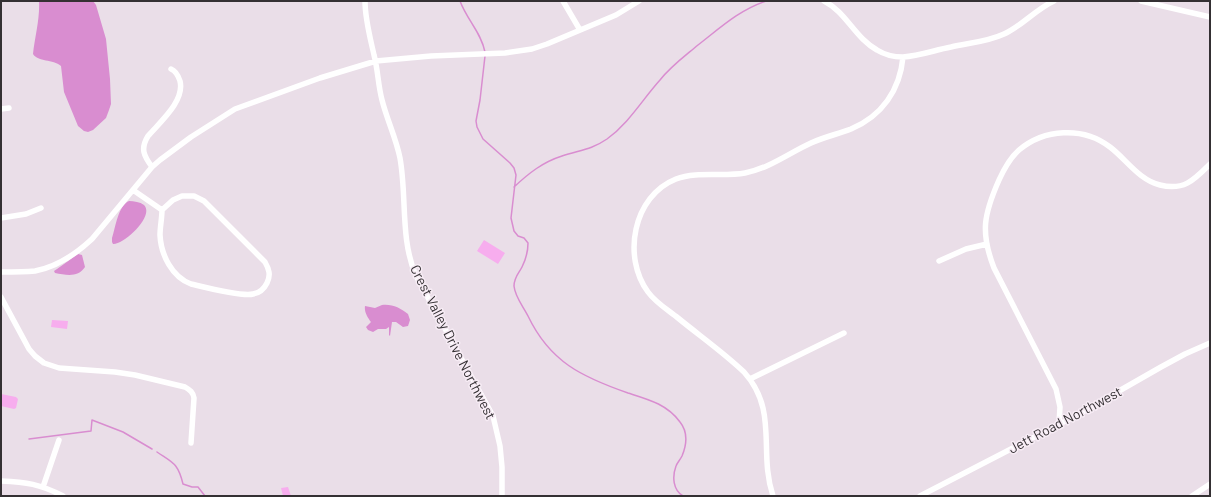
<svg xmlns="http://www.w3.org/2000/svg" width="1211" height="497" viewBox="0 0 1211 497" font-family="Barlow,sans-serif">
<rect width="100%" height="100%" fill="#eadee8"/>
<path fill="#f7adee" d="M484,240L505,253L498,264L477,251Z
M52,320L68,321L67,329L51,327Z
M1,394L16,397L18,399L16,408L14,409L1,406Z
M288,487L291,496H283L281,488Z"/>
<path fill="#d98dd0" d="M39,1H93L96,5L106,39L110,79L111,104L109,110L106,118L93,130L88,132L84,131L78,126L64,92L61,66C53,59 38,62 33,54C35,36 40,19 39,1Z
M129,201C134,201 140,202 144,205C155,216 124,245 113,244L112,242V238C116,226 118,206 129,201Z
M78,254L82,255L85,267C78,278 66,275 55,273L54,271L57,269Z
M382,305C393,304 400,308 408,314L410,320L408,326L403,327L396,322H392L390,336L389,335V327L386,329H378L373,332L368,330L366,327L371,322C368,318 364,312 365,306L375,308Z"/>
<g fill="none" stroke-linecap="round" stroke-linejoin="round">
<path stroke="#d98dd0" stroke-width="1.5" d="M460,1C467,20 481,32 485,52
M485,56L480,100L476,121L477,127L483,139L510,163L514,168L516,175L511,218L514,231L518,236L524,238L528,243C528,252 526,259 522,267C519,273 514,277 514,286C515,297 523,306 528,316C550,362 582,377 628,393C647,399 667,404 680,422C688,432 687,444 682,456C680,460 677,463 676,466C672,477 673,490 683,496
M514,187C529,173 543,162 562,156C580,150 591,150 607,139C629,123 642,100 660,80C671,66 685,56 698,45C720,28 739,10 766,1
M29,439L91,431L92,420L123,432L152,449
M157,452C173,463 178,463 183,484L192,487H198L205,496"/>
<path stroke="#fff" stroke-width="5.5" d="M365,1C365,19 370,37 374,55C378,70 378,85 382,100C387,120 396,138 400,158C407,197 400,239 416,276L493,416L500,446L502,467V496
M563,1L580,30
M824,1C846,12 855,38 877,50C885,55 894,57 903,57C919,56 935,50 951,47C968,43 987,42 1004,34C1022,26 1036,9 1054,1
M1141,1L1210,17
M1,109L9,108
M152,167C144,156 140,149 148,136C160,122 185,101 180,81C178,75 176,71 171,69
M133,190L162,210
M182,196H194L204,201L265,262C269,269 271,275 267,283C264,289 259,293 253,294C242,297 204,287 191,284C172,277 161,255 160,235C160,227 162,218 162,210L173,200Z
M1,218L26,214L41,208
M939,261L966,249L987,244
M1,272C12,272 24,272 35,271C56,267 77,253 92,239L152,167L160,160L191,137L235,109L320,78L376,61L431,56L505,53L532,49L547,44L616,15L639,1
M1,297L29,349L35,356L44,363L59,368L115,372L135,375L185,387C190,390 193,392 194,398L191,443
M750,379L844,333
M1059,424L1060,407L1056,389L994,268C980,232 984,214 999,180C1004,169 1010,158 1019,150C1044,129 1083,126 1110,147C1126,159 1139,180 1160,185C1184,191 1194,180 1210,164
M1,481C26,482 40,484 63,496
M43,487L59,440
M773,496C758,451 779,411 744,372C723,352 700,336 678,318C668,310 656,303 648,292C622,257 633,196 676,179C697,171 723,177 745,173C770,168 789,153 811,143C824,137 838,134 851,129C882,116 900,90 903,57
M920,496L1077,415L1161,367L1185,354L1210,343
M1192,496L1210,484"/>
</g>
<g text-anchor="middle" stroke-width="3" stroke-linejoin="round" paint-order="stroke">
<g font-size="14" fill="#343033" stroke="#f7ecf5">
<text transform="translate(453 342) rotate(63)" y="5">Crest Valley Drive Northwest</text>
<text transform="translate(1065 420) rotate(-28)" y="5">Jett Road Northwest</text>
</g>
</g>
<rect width="1211" height="497" fill="none" stroke="#343033" stroke-width="4"/>
</svg>
